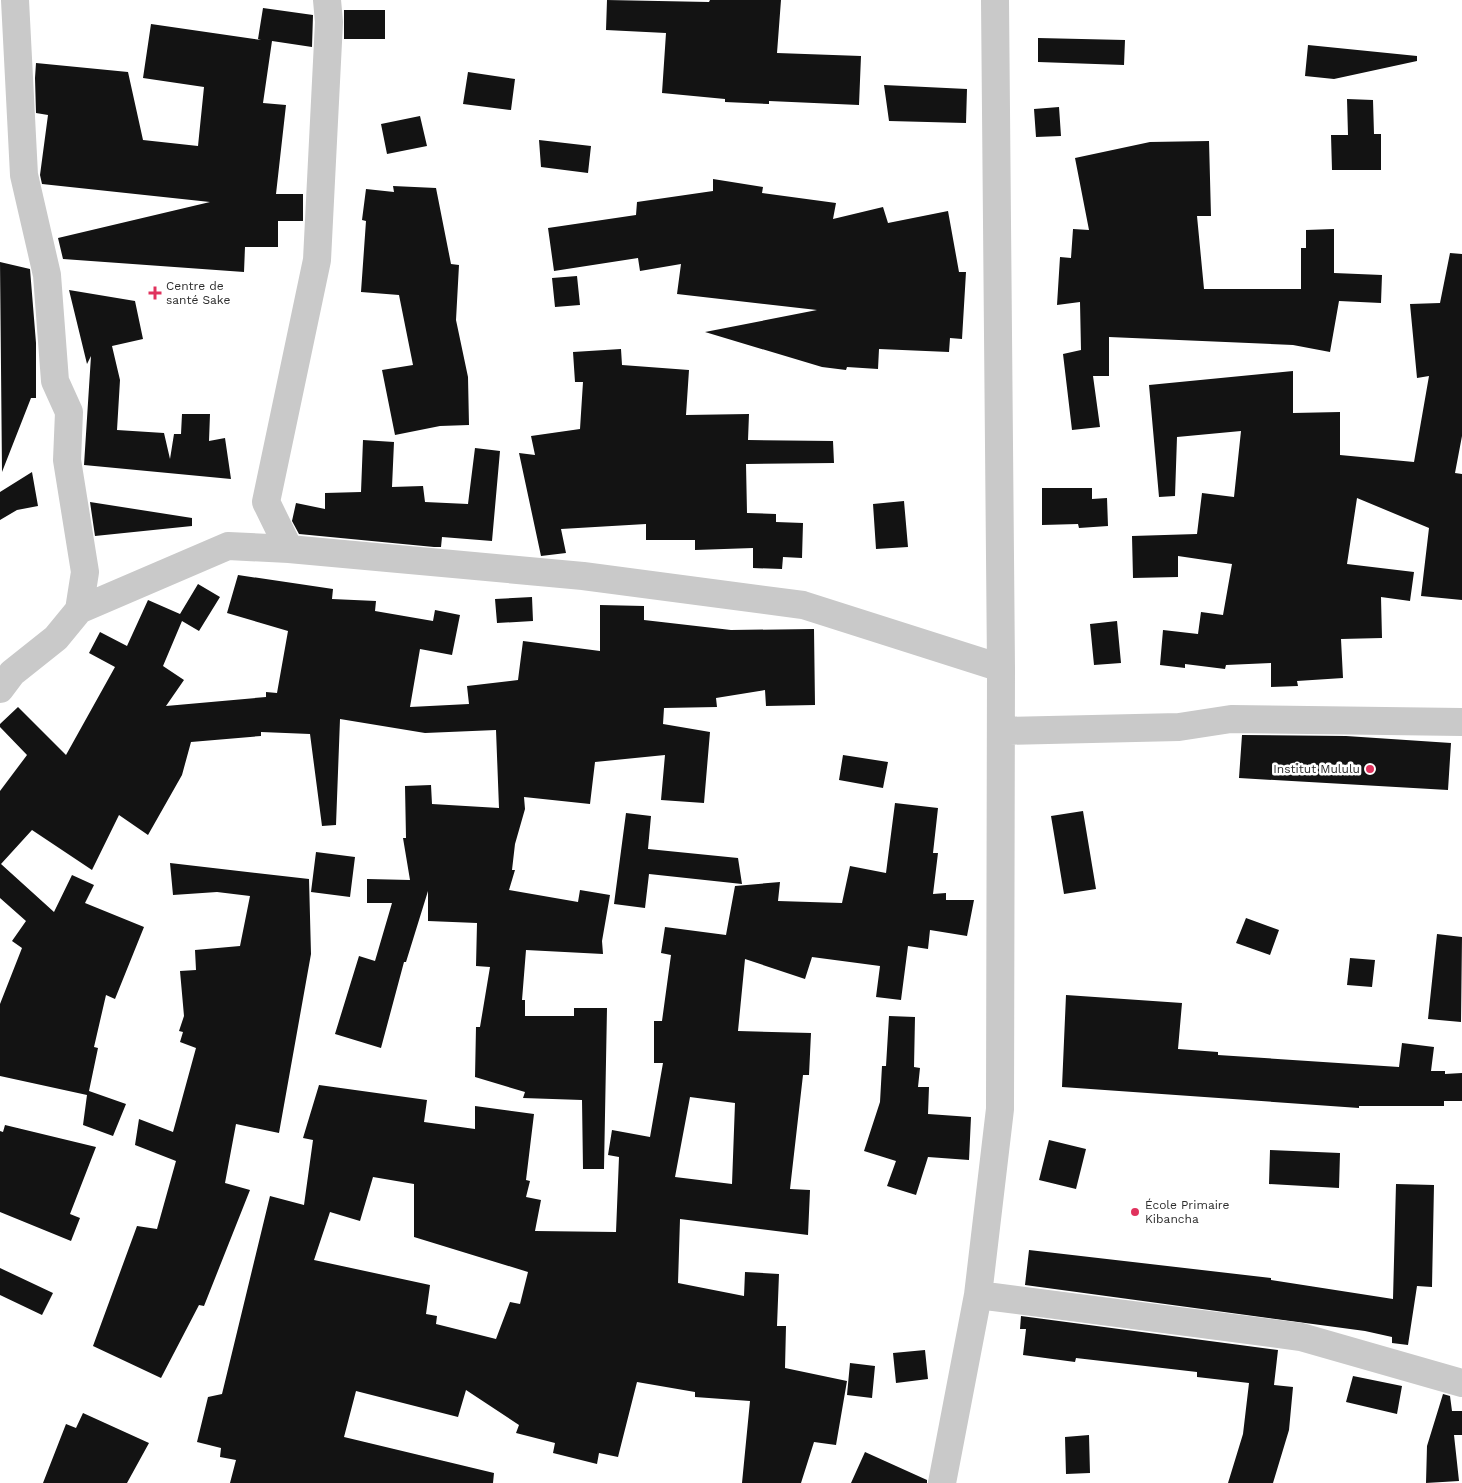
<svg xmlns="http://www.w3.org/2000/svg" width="1462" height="1483" viewBox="0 0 1462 1483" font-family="'Work Sans',sans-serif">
<rect width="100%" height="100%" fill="#fff"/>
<path fill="#131313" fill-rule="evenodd" d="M607,0L709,2L710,0H781L777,53L861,56L859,105L769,101V104L725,102V99L662,93L666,33L606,30Z
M263,8L313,15L312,47L272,41L263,103L286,105L276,194H303V221H278V247H245L244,272L63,259L58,238L210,202L42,184L40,175L48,115L36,113L35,78L36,63L128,72L143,140L198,146L204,87L143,78L151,24L261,40L258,39Z
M344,10H385V39H344Z
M1038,38L1125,40L1124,65L1038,62Z
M1308,45L1417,56V61L1334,79L1305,76Z
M468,72L515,79L511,110L463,104Z
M884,85L967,89L966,123L889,121Z
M1347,99L1373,100L1374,134H1381V170H1332L1331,135H1348Z
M1059,107L1061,136L1036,137L1034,109Z
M420,116L427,146L387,154L381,124Z
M539,140L591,146L588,173L541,167Z
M1209,141L1211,216H1197L1204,289H1301V248H1306V230L1334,229V273L1382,275L1381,303L1339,301L1330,352L1293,345L1109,337V376H1093L1100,427L1072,430L1063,354L1081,350L1080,302L1057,305L1060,257L1071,258L1073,229L1089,230L1075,158L1150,142Z
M713,179L763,187L762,193L836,203L833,219L883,207L888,223L948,211L959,272H966L962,339L950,338L949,352L879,349L878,369L847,367L846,370L822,367L705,332L817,310L677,294L681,264L640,271L638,258L554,271L548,228L636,215L637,202L713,191Z
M393,186L436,188L451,264L459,265L456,320L468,377L469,425L440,426L395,435L382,370L413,365L399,295L361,292L366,221L362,220L366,189L394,192Z
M1450,253L1462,254V436L1455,473L1462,474V600L1421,596L1429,528L1357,498L1347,564L1414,572L1410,601L1381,597L1382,638L1341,639L1343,678L1297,681L1298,686L1271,687V663L1226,665L1225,669L1185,664V668L1160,665L1163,630L1198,634L1201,612L1223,615L1232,564L1178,556V577L1133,578L1132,536L1197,534L1202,493L1234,497L1241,431L1177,437L1175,496L1159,497L1149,385L1293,371V413L1340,412V455L1414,462L1429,376L1417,378L1410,304L1440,303Z
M0,262L30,269L36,343V398H31L2,472Z
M577,276L580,305L555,307L552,278Z
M69,290L135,301L143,339L112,346L120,380L117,430L164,433L170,459L174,434H181L182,414H210L209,441L225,438L231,479L84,465L91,356L87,364Z
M621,349L622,365L689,370L686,415L749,414L748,440L833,441L834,463L746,464L747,513L776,514V522L803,523L802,558L783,557L782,569L753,568V548L695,550V540H646V524L561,529L566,553L541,556L519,453L535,455L531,436L580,429L583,382H575L573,352Z
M363,440L394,442L392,487L423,486L425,502L468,504L475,448L500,451L492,541L442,537L441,547H434L299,534L292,521L296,503L325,509V493L361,492Z
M32,472L38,506L17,510L0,520V492Z
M1042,488H1092V499L1107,498L1108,526L1079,528L1078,524L1042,525Z
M904,501L908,547L876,549L873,504Z
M90,502L192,518V526L95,536Z
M238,575L333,589L332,599L376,601L375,611L433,621L435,610L460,615L452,655L420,649L410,707L469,704L467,686L518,680L523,641L600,651V605L644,606V620L731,630L814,629L815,705L766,706L765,690L716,698L717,707L664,708L663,724L710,732L704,803L661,800L665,755L595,762L590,804L524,797L525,809L515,844L512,870H515L509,890L578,902L580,890L610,895L602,941L603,954L526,950L522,1000H525V1016H574V1008H607L604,1169H583L582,1100L523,1098L525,1092L475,1077L476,1027H480L490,967L476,966L477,923L428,921V891L406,962H404L381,1048L335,1034L359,956L375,961L392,903H367V879L410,880L403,838H406L405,786L431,785L432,804L499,808L496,730L425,733L340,719L336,825L322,826L310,734L261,732V736L191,742L182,775L148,835L119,815L92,870L32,830L1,864L54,912L72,875L94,885L85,903L144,927L115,999L106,995L94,1047L98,1048L89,1091L126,1104L113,1136L83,1125L87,1095L0,1076V1004L22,948L12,941L26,921L0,898V791L27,755L0,727V724L18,707L66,755L115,667L89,653L100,632L127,646L148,600L180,614L198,584L220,597L199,631L182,621L163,666L184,680L166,706L266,697V692L277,693L288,631L227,613Z
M532,597L533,621L497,623L495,599Z
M1117,621L1121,663L1094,665L1090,624Z
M1242,735L1346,736L1451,743L1448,790L1239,778Z
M843,755L888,762L883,788L839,780Z
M895,803L938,808L933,853H938L933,894L946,893V900H974L967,936L930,930L928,949L908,946L901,1000L876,997L880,966L812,957L805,979L745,959L738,1031L811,1033L809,1075H803L790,1189L810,1190L808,1235L680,1219L678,1283L744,1296L745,1272L779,1274L777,1326H786L785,1368L847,1381L836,1445L814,1442L801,1483H742L750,1401L695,1397V1392L637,1382L618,1457L599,1453L597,1464L553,1453L555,1443L516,1433L519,1425L466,1390L458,1417L356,1391L344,1437L494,1473L493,1483H230L236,1460L220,1457L221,1448L197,1442L208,1397L222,1394L270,1196L304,1205L313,1140L303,1138L319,1085L427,1100L424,1122L475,1129V1106L534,1114L526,1180L530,1181L526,1197L541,1200L535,1231L616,1232L619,1157L608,1155L612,1130L650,1137L663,1063H654V1021H662L671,955L661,953L665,927L726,935L735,886L780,882L778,901L842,903L850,866L886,873ZM690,1097L735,1103L732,1184L675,1177ZM373,1177L414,1184V1237L528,1272L520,1304L510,1302L496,1339L436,1324L437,1316L426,1314L430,1285L314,1260L330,1212L360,1221Z
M1083,811L1096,889L1064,894L1051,816Z
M626,813L651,816L648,849L738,858L742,884L649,874L645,908L614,904Z
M316,852L355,857L350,897L311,892Z
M170,863L309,879L311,954L279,1133L236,1124L225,1183L250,1190L204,1306L199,1305L161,1378L93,1346L137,1226L157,1229L176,1161L135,1145L139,1119L173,1132L196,1048L180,1042L183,1032L179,1031L184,1016L180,971L196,970L195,950L240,946L250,896L217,892L173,895Z
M1246,918L1279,930L1270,955L1236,943Z
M1437,934L1462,937L1461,1022L1428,1019Z
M1350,958L1375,960L1372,987L1347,985Z
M1066,995L1182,1003L1178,1049L1218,1052V1055L1399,1067L1402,1043L1434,1047L1431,1071H1445V1074L1462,1073V1101H1444V1106H1359V1108L1062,1087Z
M889,1016L915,1017L914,1067L920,1068L918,1087H929L928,1114L971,1117L969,1160L928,1157L916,1195L887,1186L896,1161L864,1151L880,1102L882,1066H886Z
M5,1125L96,1147L70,1214L80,1218L71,1241L0,1212V1131L3,1132Z
M1049,1140L1086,1149L1076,1189L1039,1180Z
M1270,1150L1340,1153L1339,1188L1269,1184Z
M1396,1184L1434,1185L1432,1287L1417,1286L1408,1345L1392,1343V1337L1365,1331L1025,1285L1029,1250L1271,1278V1280L1393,1299Z
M0,1268L53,1293L42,1315L0,1295Z
M1021,1316L1278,1350L1274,1385L1293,1387L1289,1430L1273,1483H1228L1243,1434L1249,1383L1197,1377V1372L1076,1358L1075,1362L1023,1355L1026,1329H1020Z
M925,1350L928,1379L896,1383L893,1353Z
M850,1363L875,1366L872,1398L847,1395Z
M1353,1376L1402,1386L1397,1414L1346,1402Z
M1443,1394L1450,1396L1452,1411H1462V1435H1454L1459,1481L1426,1483L1427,1446Z
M83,1413L149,1443L127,1483H43L66,1424L76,1428Z
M1089,1435L1090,1473L1066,1474L1065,1437Z
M865,1452L927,1480V1483H851Z"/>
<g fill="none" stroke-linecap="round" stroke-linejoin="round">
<path stroke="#c9c9c9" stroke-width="28" d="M289,549L266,502L317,260L329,22L327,0
M79,610L228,546L289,549L583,576L803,605L1001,668
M0,689L12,673L56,638L79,610L85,572L67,460L69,412L55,381L47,275L24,175L15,0
M1001,731L1179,727L1231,719L1462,722
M978,1295L1301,1337L1462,1383
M942,1483L978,1295L1000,1109L1001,668L995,0"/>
</g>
<g fill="#e0325d" stroke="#fff" stroke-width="2">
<path d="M152.5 285.5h5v5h5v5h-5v5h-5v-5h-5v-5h5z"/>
<circle cx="1370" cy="769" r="5"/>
<circle cx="1135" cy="1212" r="5"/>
</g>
<g text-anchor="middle" stroke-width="5" stroke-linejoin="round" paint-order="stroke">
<g font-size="12" fill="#2c2c2c" stroke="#fff" text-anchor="start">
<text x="166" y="290">Centre de<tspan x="166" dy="14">santé Sake</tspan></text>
<text x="1360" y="773" text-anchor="end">Institut Mululu</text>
<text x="1145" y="1209">École Primaire<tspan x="1145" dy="14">Kibancha</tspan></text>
</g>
</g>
</svg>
